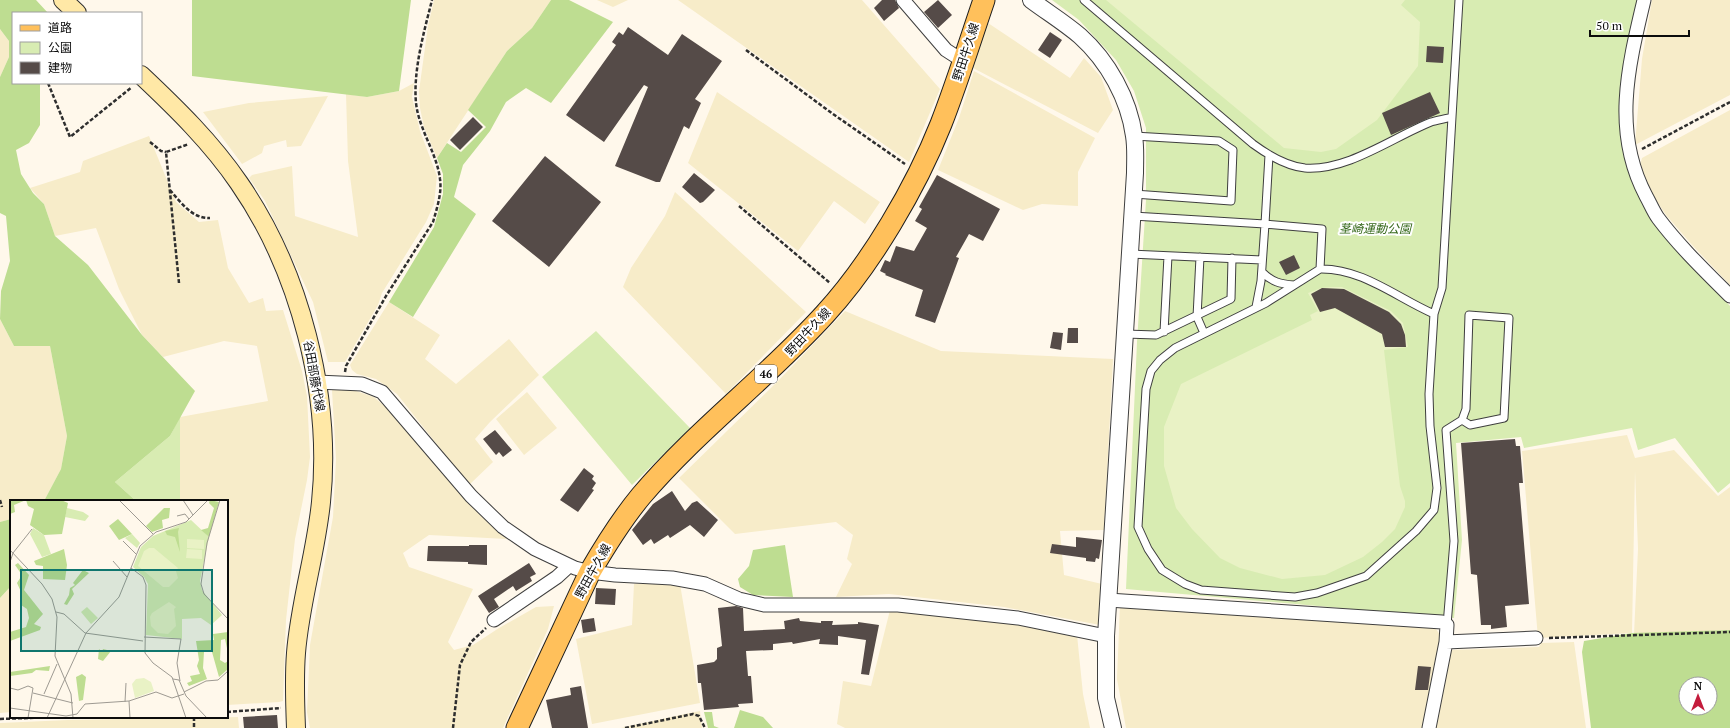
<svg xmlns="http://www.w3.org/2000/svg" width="1730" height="728" viewBox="0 0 1730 728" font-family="'PT Serif','Noto Sans JP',serif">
<rect width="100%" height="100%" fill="#fff8eb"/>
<path fill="#f7ecc9" d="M434,0H551L532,28L507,51L437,158L424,127L420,108L419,91L428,26Z
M597,0H628L613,7Z
M678,0H862L940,89L909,162Z
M1652,0H1730V95L1635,145L1642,59Z
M988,23L1070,78L1084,58L1101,77L1113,110L1098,133L973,68Z
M0,29L9,41V57L0,77Z
M974,71L1095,138L1078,172V206L1042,204L1023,210L938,170L959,118Z
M414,83L412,97L420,131L437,176L434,204L426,222L382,293L378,305L345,362H328L313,302L265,201L249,178L252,175L292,166L295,216L358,237L348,161L346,94L367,97L399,91Z
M717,92L880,202L865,224L834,201L798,251L688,163Z
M328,96L301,146L287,147L286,140L264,146L262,153L242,164L203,112L249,103Z
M1730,110V285L1693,246L1666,215L1650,191L1640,165L1642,158Z
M149,136L176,202L199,222L218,220L228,268L249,303L263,298L266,311L283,310L302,371L307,396L310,457L307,480L295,539L286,620L283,701L279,702L227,705V501H180V417L268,401L257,346L224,341L163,357L142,335L119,289L96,228L55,236L44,204L30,188L80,172L83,161Z
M675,192L806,312L726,394L623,287L631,268L665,216Z
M389,302L440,335L425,359L456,384L509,339L539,375L490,422L475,439L493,462L469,485L397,394L376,379L357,374L352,370L350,365Z
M845,311L941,351L1113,359L1104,530L1060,531L1064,575L1102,584L1100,625L1004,607L889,594L836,597L852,564L847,559L853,535L836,522L735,534L679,478L779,380Z
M0,319L14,346H50L67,436L61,469L44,501H11V519L0,522Z
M332,390H353L374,397L389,410L479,514L507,539L429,535L403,553L409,567L473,589L448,642L454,650L473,645L499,628L536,607L554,606L548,629L503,728H310L307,712L310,645L333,517L336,459Z
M527,392L557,428L524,455L496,419Z
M1627,435L1635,458L1674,450L1718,496L1730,487V630L1634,634L1638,549L1635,471L1632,633L1538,638L1522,451Z
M634,584H680L700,703L592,724L576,639L632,625Z
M11,586V712L0,713V598Z
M1120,605L1434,626L1440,635V647L1430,700L1423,728H1126L1117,679Z
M890,610L1011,620L1077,635L1083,694L1090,728H845L837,724L843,681L871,686Z
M1574,642L1586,728H1434L1451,650L1539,647L1541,643Z
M700,711L702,728H621L685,714Z
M238,717L239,728H0V723L68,720Z"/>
<path fill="#d8ecb2" d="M1052,0H1641L1621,94V138L1634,181L1681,253L1730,306V483L1718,493L1675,438L1638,450L1632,428L1524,448L1521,437L1456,443L1462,540L1454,618L1126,589L1137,342L1146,200V128L1134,91L1116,60L1079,20Z
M596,331L690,428L632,485L542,377Z
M180,417V501H136L115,482L170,436Z"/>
<path fill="#bedd91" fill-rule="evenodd" d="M0,0H36L48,13H13V83H40V125L29,143L16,150L21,174L33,193L44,204L55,236L88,265L142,335L195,391L170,436L115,482L136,501H44L61,469L67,436L50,346H14L0,319L1,291L10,261L6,216L0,213V77L9,57V41L0,29Z
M192,0H411L399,91L367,97L192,76Z
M551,0H569L613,22L551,103L526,88L506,102L490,131L463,165L454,197L476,214L413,317L389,302L434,227L443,194V174L437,158L447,143L461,152L486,127L468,110L507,51L532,28Z
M11,519V586L0,598V522Z
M785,545L793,597L753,595L740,587L738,579L749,566L753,550Z
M1730,630V728H1591L1582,652L1584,641L1632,633ZM1686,684H1710V708H1686Z
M740,710L763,717L773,728H734Z
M704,712H712L714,726L719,728H708Z"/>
<path fill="#e9f2c5" d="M1106,0H1405L1401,5L1420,22L1418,66L1377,120L1336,149L1321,152L1284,148Z
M1332,287H1342L1391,311L1403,323L1408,347L1384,350L1400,486L1405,501V507L1395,529L1382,542L1363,557L1325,575L1282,579L1240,568L1220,558L1192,529L1176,508L1164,466V427L1181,384L1312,320L1310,315L1318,311L1308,293L1321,288Z"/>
<path fill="#554b48" d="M882,0H895L899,8L884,21L874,8Z
M938,0L952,15L938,28L924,12Z
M628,27L668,55L682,34L722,61L695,99L701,103L689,129L684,126L660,182H656L615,166L648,87L644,85L604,142L566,115L616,45L612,42L619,32L623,35Z
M1050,32L1062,40L1050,58L1038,50Z
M1427,46L1444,47L1443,63L1426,62Z
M1430,92L1440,113L1391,135L1382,113Z
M473,117L483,127L460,150L450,140Z
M545,156L601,202L549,267L492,221Z
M694,173L715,190L703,202L700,203L682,187Z
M937,175L1000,209L983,241L969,234L956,257L959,258L935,323L915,316L923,290L885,275L886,274L880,271L885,260L890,262L896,246L914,251L927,228L915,221L922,209L919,207Z
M1294,255L1300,268L1286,275L1279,262Z
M1322,288L1344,289L1389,312L1401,324L1405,335L1406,347H1385L1382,334L1335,308L1320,312L1311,294Z
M1068,328H1078V343H1067Z
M1053,332L1063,333L1061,350L1050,348Z
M495,430L512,450L503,457L499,452L496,455L483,439Z
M1515,439L1516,446H1520L1523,483H1519L1529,604L1505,606L1507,627L1491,629V625H1481L1477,575L1471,574L1461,443Z
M584,468L594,476L592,479L596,483L592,489L594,490L578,512L560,500Z
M672,491L685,511L692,503L697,501L718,520L704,537L690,525L670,538L668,535L654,544L651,539L643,545L632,530L653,504Z
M1076,537L1102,540L1099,559L1096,558L1095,562L1086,561V558L1050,553L1052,544L1076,547Z
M469,545H487V565L468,564V562L427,561L428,546H469Z
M529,563L536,574L530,577L532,581L516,591L513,586L494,599L499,607L489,613L478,596Z
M596,588L616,589L615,605L595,604Z
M736,606L743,608L744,631L785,629L784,621L799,618L800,621L821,623V621H833L832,625L858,624V622L879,625L869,675L861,674L866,640L838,636V645L819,644L820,639L793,644L792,642L773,644V650L746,651L748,676H751L753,703L738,704L739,707L704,710L701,683H698L697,665L714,662L717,659V648L722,646L718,608Z
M594,618L596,631L583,633L581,620Z
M1418,666L1431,667L1428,690H1415Z
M581,686L588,728H552L546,700L571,695L570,688Z
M277,715L278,728H244L243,717Z"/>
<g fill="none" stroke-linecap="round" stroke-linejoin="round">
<defs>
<path id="service" d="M1084,0L1253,144C1268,155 1286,166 1305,168C1348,171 1393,137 1431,122C1437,120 1445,119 1452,117L1459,0
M1269,155L1265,224L1322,229L1320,269C1362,268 1397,298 1434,314L1442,288L1452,117
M1134,194L1231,201L1233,150L1219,141L1134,136
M1133,216L1265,224L1261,281L1256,307
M1130,254L1262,260
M1200,257L1197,317L1204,333
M1320,269L1266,303L1175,348L1160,360L1151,371L1146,389L1138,527L1148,549L1162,570L1185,584L1201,590L1295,597L1317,593L1366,576L1416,531L1434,510L1437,488L1430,426L1429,394L1434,314
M1262,272C1272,282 1280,284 1294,285
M1164,332L1168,256
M1125,334L1156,335L1231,299L1232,258
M1447,625L1454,541L1446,430L1462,420L1466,409L1469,315L1509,318L1504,418L1470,425L1462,420"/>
<path id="minor" d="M903,0L946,50L963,61
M1644,0C1628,67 1612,132 1646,196C1650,203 1653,211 1658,218C1679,246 1705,271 1730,296
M317,382L362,384L382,392L471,496L503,527L535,549L575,568L590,572L615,575L672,578L705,584L739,599L764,605H898L1018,618L1106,636
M1108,600L1442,622L1447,625L1446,642L1429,728
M494,620L557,577L569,566
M1446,642L1536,638"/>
<path id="tertiary" d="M1031,0C1047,12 1065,23 1080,36C1108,61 1129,99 1134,136C1136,148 1135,161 1135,173L1106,636V698L1113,728"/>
<path id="secondary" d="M63,0L77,13
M141,75C176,108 211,142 239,183C300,271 332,395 321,502C316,553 300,602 296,653C294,678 295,703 296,728"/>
<path id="primary" d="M517,728L590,572C605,546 622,519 641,496C697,430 767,378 825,314C871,264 916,187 941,124C957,83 970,41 984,0"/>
</defs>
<use href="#service" stroke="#3f3f3f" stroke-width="9"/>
<use href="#minor" stroke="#3f3f3f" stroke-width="15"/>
<use href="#tertiary" stroke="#3f3f3f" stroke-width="18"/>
<use href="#secondary" stroke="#2e2e2e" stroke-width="20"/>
<use href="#primary" stroke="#1d1d1d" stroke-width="23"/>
<path stroke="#2e2e2e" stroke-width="2.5" stroke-dasharray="4 2" stroke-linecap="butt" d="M746,50L833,114L905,164
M48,83L70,137L132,87
M150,142L161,151L166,152
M1642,149L1730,102
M170,190C181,203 193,219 210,218
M739,206L830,283
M179,283L166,152L189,144
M345,372L346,366L386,296L433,222C437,208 442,193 440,179C437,153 419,130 416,103C413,70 424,32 432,0
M0,500L2,507
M1549,638L1730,632
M227,712L281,708
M194,717V728
M0,719L55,717
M453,728L460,665L471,642L486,628
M625,728L693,714L699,716L705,728"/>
<use href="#service" stroke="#fff" stroke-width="7"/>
<use href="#minor" stroke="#fff" stroke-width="13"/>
<use href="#tertiary" stroke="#fff" stroke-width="16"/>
<use href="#secondary" stroke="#ffe8a6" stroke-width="18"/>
<use href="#primary" stroke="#ffc05b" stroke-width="21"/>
</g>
<g text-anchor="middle" stroke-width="4" stroke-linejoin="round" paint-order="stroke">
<rect fill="#fff" stroke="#555" stroke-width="1" x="755" y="365" width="22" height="18" rx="3"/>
<g font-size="11" font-weight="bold" fill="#0c0c0c">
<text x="766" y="378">46</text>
</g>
<g font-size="12" fill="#0c0c0c" stroke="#fff">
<text transform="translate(966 52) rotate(-72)" y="4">野田牛久線</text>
<text transform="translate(808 332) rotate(-47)" y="4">野田牛久線</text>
<text transform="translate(314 376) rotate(80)" y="4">谷田部藤代線</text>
<text transform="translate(593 571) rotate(-61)" y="4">野田牛久線</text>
</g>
<g font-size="12" font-style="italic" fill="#346719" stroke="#fff">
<text x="1375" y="233">茎崎運動公園</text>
</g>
</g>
<g transform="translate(10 500)">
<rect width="218" height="218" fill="#fff8eb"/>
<path d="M57,8L73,12L79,16L75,21L55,17ZM181,20L199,37L190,81L192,90L212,115L201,125L191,118L172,119V139L136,135L138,84L134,77L123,67L131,47L143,36ZM23,28L34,35L41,54L32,57L20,34ZM122,34L130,43L127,48L115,38ZM77,107L88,118L81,124L71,112Z" fill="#d8ecb2"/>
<path d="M0,0H51L58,3L52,34L34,35L20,25L24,9L18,6L16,0L4,5L5,12L0,14ZM200,0L209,2L199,37L191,30L198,28L204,8L199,3ZM154,8H160L159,18L152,20L153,28L142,32L136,26ZM108,19L122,34L109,40L99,26ZM169,28L168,32L170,52L165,37L157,35L155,31ZM54,49L57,65L55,80L33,79V66L26,65L24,61ZM8,63L19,75L14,90L33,114L24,124L31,127L30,130L0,141V132L16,127L19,118L17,109L11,105L12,94L7,83L12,75L5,65ZM73,70L79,73L62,89L64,94L57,105L54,104L59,95L60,88L65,85L63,83ZM218,132V153L215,139L211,140L210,160L215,163L218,161V169L209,177L202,152H194L193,168L197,179L179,186L177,183L182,181L180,176L190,174L187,166L189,160L186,141L204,140L203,134ZM89,149L92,152L93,149L101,151L93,161L88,159ZM40,166L39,171L26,170L22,173L0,176V172ZM72,174L76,177L73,200L69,201L66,177Z" fill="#bedd91"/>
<path d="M177,39L194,40V49L177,48ZM139,48H144L168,68L166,71L168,78L159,87H153L128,66L134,51ZM177,49L192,50V59L176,58ZM159,102L166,107L164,109L166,126L158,134L148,133L141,126L140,117L142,113ZM134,178L141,182L144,191L125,198L122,184L126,179Z" fill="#e9f2c5"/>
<path fill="none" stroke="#9e9a92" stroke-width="1" d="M109,0L143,34M173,0L183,15M210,0L197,43L191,84L194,94L218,119M167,16L175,14L179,19M0,23V47M113,41L126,54M0,50L32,84L42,99L47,117L45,156L61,194L63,218M103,61L117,77M0,62L3,53L22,29M121,68L133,77L136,85L135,153L143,163L162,177L176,218M46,112L54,114L75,133L133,141M134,137L171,139L167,163L170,181M163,179L169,180L176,196L197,218M0,188L8,190L18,186L23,188L18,218M174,192L196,181L208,180L218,171M23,193L63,203M34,194L47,164M119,201L120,218M115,202L116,183M0,208L56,216L67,214L75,204L119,201L146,192L162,198L174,194M37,218L76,133L109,97L130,46L146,32L176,22L198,0"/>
<path fill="#0f766e" fill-opacity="0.15" stroke="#0f766e" stroke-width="2" d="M11,70H202V151H11Z"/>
<rect width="218" height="218" fill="none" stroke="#0c0c0c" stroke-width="2"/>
</g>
<rect x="12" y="12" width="130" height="72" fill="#ffffff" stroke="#9e9e9e"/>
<rect x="20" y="25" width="20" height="6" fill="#ffc05b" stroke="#9e9e9e"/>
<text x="48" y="32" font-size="12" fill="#0c0c0c">道路</text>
<rect x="20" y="42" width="20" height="12" fill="#d8ecb2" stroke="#9e9e9e"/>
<text x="48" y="52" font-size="12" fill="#0c0c0c">公園</text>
<rect x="20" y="62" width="20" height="12" fill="#554b48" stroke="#9e9e9e"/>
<text x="48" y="72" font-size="12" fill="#0c0c0c">建物</text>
<g transform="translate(1698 696)"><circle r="19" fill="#ffffff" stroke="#9e9e9e"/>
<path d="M0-3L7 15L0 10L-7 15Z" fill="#c41c3c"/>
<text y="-6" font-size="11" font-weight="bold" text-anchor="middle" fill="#0c0c0c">N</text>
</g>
<path d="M1590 30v6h99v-6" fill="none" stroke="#0c0c0c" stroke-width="2"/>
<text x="1596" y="30" font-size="12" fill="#0c0c0c" stroke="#ffffff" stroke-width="3" paint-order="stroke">50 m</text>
</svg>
